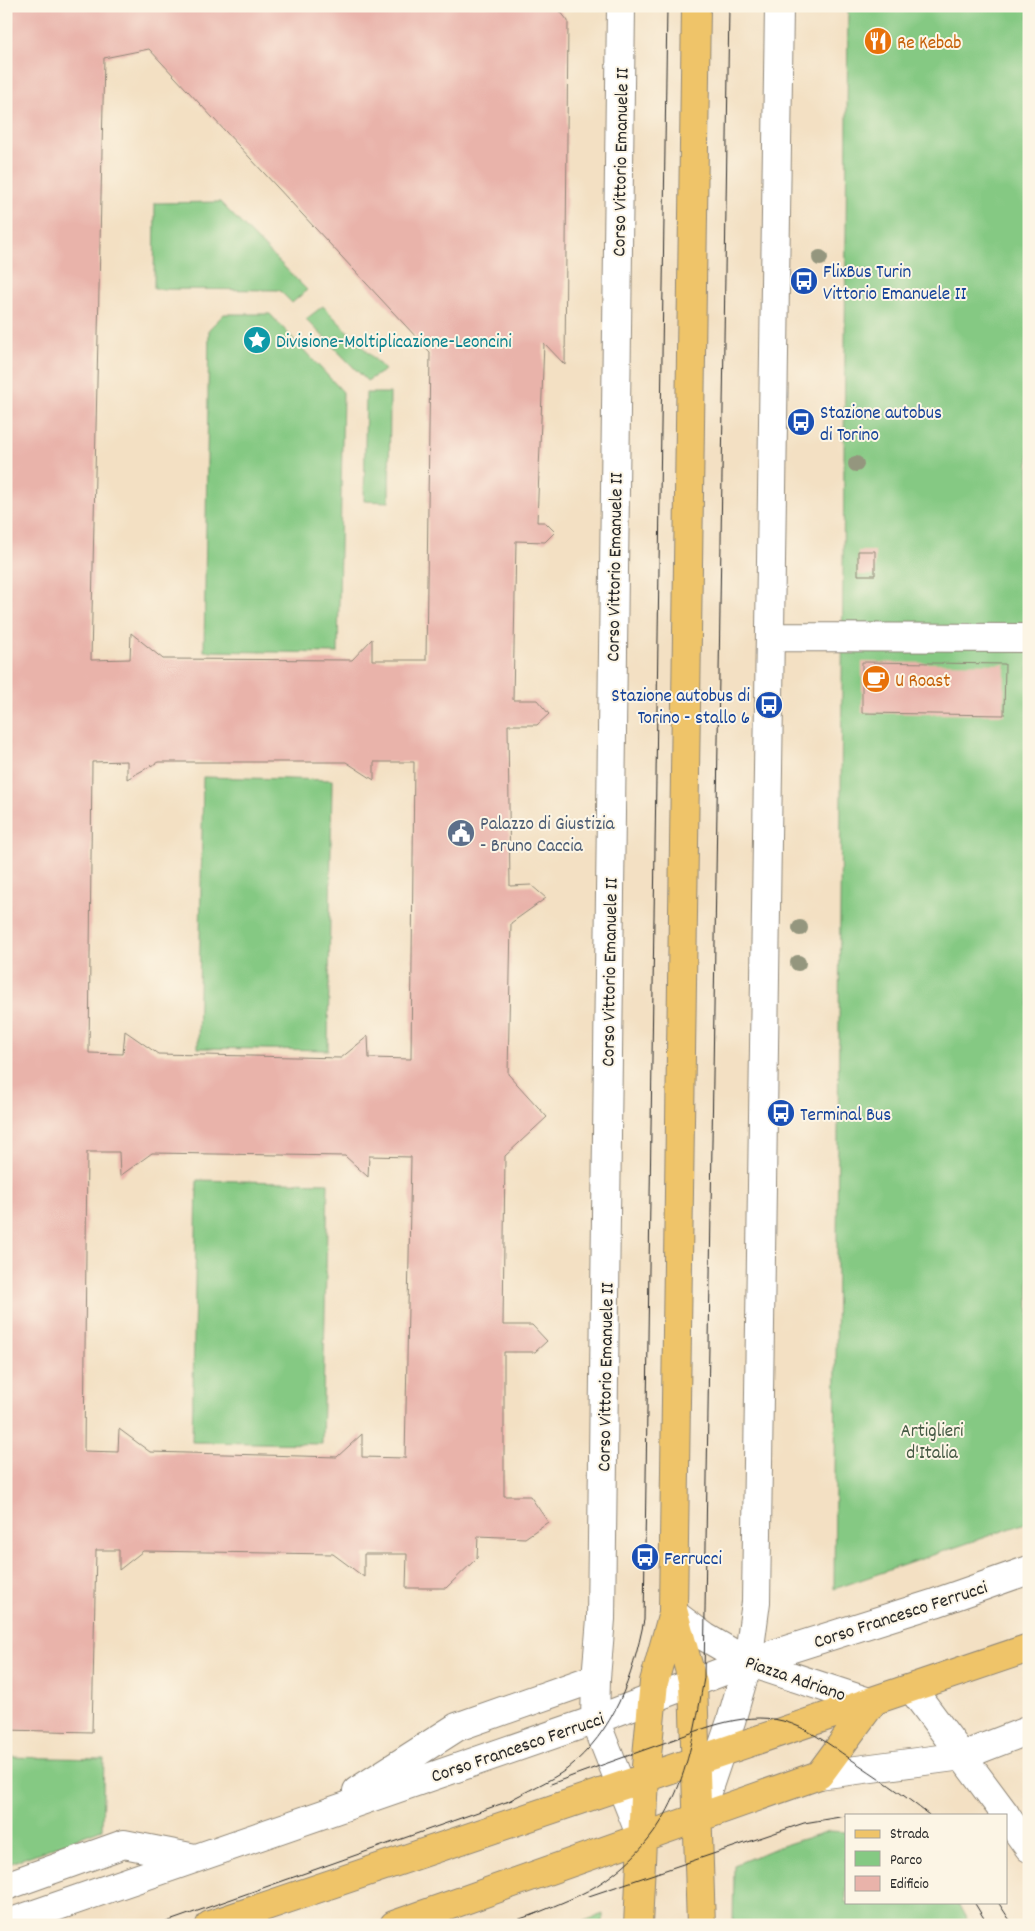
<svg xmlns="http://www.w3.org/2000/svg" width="1035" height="1931" viewBox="0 0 1035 1931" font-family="Dekko,sans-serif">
<rect width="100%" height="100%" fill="#fcf5e5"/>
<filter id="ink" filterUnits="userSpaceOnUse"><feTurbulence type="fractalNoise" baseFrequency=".02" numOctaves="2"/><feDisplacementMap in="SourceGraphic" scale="10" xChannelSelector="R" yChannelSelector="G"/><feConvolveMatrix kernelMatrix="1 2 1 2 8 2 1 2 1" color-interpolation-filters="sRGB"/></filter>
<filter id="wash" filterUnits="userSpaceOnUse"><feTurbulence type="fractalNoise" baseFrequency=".0096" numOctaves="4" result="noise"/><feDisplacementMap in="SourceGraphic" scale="20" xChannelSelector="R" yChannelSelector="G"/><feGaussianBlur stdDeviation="1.12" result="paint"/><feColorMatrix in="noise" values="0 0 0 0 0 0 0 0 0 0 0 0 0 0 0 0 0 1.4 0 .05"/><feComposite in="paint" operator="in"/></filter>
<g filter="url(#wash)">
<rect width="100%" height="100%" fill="#f3e0c3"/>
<path fill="#85c983" stroke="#587a57" d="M848,6H1029V1522L834,1589Z
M220,202L307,290L292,303L279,290L154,289L155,203Z
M323,306L385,370L367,381L306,319Z
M224,314H270L343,392L338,653L204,651L209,329Z
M366,393H390L389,502L364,501Z
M203,777L332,780L328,1050L198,1048Z
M197,1180L328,1183L322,1444L192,1442Z
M6,1757L104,1759L102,1829L6,1865Z
M829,1831L846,1832V1902H957L970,1925H733L734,1865L778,1847Z
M603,1914V1925H574Z"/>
<g id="blocks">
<path fill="#e9b3aa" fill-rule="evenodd" d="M10,6H556L568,21L565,365L544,343L537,522H545L555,532L545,542L516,541L513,700H537L549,714L537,725H508L510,886L531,885L546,898L511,923L508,1074L547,1117L505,1156L503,1325H532L547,1341L535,1352H504V1496H530L548,1522L525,1538L478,1536L477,1558L446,1588H406L407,1554H364V1577L333,1554L143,1551L119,1570V1550H96L92,1732L6,1730V300L8,195H6V173ZM149,49L430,352L426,660H372V639L352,660L163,659L131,633L130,659L91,660L104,58ZM127,761V779L158,762H346L374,780V762H414L411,1059L369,1058L368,1036L341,1058L158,1054L125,1031L123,1054L89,1053L92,762ZM87,1152H119L120,1176L152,1153L345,1156L368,1177L369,1156L411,1157L405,1458L362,1457V1434L337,1457L150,1452L119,1429L118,1452L84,1451Z
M858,551H875V575H858Z
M862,662L1005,664L1004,715L862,713Z"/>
</g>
</g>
<g filter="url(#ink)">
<use href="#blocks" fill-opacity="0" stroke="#8f8677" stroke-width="1"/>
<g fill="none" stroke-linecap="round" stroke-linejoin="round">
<defs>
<path id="minor" d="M621,6L601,1619L596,1678L595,1720L642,1839
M770,637L1029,638
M673,1613L705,1637L748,1662L872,1703
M912,1689L1006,1815
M819,1775L962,1756L1029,1730
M357,1791L457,1727L596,1678
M1006,1816L1029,1848
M698,1818L731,1721L748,1662L756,1602L779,6
M6,1886L124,1844L195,1858
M6,1924L595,1720L748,1662L935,1603L1029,1570"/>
<path id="major" d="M696,6L673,1610L693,1683L701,1925
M210,1925L1029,1648
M394,1925L819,1775L872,1703
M638,1925L645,1777L654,1682L673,1613"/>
</defs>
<use href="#minor" stroke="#8f8677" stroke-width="30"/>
<use href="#major" stroke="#8f8677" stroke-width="30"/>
<use href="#minor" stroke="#fff" stroke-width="28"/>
<use href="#major" stroke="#efc469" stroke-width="28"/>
<path stroke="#2b2b2b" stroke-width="1" d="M551,1784C587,1770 622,1758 658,1745C696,1732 741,1710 783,1721C806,1727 829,1744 849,1758C876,1776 903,1794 929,1815
M507,1802C526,1791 549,1782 567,1769C615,1730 632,1679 644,1620L667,6
M589,1896L804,1823L846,1816
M974,1902L988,1925
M998,1902L1013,1925
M530,1916C555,1905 583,1896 605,1880C678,1829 690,1761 704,1678L729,6
M158,1925L512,1800
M503,1925L537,1913"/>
</g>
<g fill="#94967e">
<circle cx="820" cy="258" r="8"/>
<circle cx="856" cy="464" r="8"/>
<circle cx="800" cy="928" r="8"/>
<circle cx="798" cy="963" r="8"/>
</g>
</g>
<defs>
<symbol id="restaurant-disc" viewBox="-11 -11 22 22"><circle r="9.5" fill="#e8710a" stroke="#fcf5e5"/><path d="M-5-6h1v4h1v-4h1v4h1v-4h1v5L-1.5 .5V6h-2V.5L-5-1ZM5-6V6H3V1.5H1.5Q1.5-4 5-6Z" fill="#fff"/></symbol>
<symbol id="bus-disc" viewBox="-11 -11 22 22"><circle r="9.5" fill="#1a4fb4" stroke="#fcf5e5"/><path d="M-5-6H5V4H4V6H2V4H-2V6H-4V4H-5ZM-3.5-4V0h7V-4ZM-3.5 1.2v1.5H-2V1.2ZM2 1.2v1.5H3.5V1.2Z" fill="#fff"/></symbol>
<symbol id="sight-disc" viewBox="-11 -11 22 22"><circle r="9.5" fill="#0f9aa8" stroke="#fcf5e5"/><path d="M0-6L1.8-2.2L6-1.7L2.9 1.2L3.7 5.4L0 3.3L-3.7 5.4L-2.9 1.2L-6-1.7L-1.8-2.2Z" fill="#fff"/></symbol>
<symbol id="cafe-disc" viewBox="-11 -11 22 22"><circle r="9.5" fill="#e8710a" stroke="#fcf5e5"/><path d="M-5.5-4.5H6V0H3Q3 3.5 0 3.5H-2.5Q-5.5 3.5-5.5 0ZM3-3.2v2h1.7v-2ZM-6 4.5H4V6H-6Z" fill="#fff"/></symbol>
<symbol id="civic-disc" viewBox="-11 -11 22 22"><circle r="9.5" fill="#5c6f8a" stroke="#fcf5e5"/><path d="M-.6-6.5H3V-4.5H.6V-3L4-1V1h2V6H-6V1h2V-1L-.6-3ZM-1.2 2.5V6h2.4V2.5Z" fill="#fff"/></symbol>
</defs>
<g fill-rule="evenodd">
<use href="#restaurant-disc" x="862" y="25" width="32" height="32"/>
<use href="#bus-disc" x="788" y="265" width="32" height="32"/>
<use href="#sight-disc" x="241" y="324" width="32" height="32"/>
<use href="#bus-disc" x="785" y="406" width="32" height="32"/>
<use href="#cafe-disc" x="860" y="663" width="32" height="32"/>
<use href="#bus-disc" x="753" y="689" width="32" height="32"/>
<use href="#civic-disc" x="445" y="817" width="32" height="32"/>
<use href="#bus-disc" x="765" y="1097" width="32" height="32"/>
<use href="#bus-disc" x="629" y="1541" width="32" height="32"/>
</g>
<g text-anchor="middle" stroke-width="4" stroke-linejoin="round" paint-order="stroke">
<g font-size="19" fill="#c56008" stroke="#fcf5e5" text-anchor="start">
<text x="897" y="48">Re Kebab</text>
<text x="895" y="686">U Roast</text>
</g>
<g font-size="19" fill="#2b2b2b" stroke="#fcf5e5">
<text transform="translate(619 162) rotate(-89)" y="7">Corso Vittorio Emanuele II</text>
<text transform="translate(613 567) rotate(-89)" y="7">Corso Vittorio Emanuele II</text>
<text transform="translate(608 972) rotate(-89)" y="7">Corso Vittorio Emanuele II</text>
<text transform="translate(604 1377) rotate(-89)" y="7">Corso Vittorio Emanuele II</text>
<text transform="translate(900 1613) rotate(-18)" y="7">Corso Francesco Ferrucci</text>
<text transform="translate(796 1677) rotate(19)" y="7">Piazza Adriano</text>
<text transform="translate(517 1746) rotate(-19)" y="7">Corso Francesco Ferrucci</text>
</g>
<g font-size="19" fill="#164399" stroke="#fcf5e5" text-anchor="start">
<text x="823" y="277">FlixBus Turin<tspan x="823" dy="22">Vittorio Emanuele II</tspan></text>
<text x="820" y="418">Stazione autobus<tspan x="820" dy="22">di Torino</tspan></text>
<text x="750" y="701" text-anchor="end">Stazione autobus di<tspan x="750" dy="22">Torino - stallo 6</tspan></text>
<text x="800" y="1120">Terminal Bus</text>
<text x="664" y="1564">Ferrucci</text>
</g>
<g font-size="19" fill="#0d838f" stroke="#fcf5e5" text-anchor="start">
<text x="276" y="347">Divisione-Moltiplicazione-Leoncini</text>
</g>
<g font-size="19" fill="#4e5e75" stroke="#fcf5e5" text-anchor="start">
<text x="480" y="829">Palazzo di Giustizia<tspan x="480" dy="22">- Bruno Caccia</tspan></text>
</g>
<g font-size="19" fill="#465a45" stroke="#fcf5e5">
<text x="932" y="1436">Artiglieri<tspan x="932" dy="22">d'Italia</tspan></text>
</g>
</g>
<rect width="1035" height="1931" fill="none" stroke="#fcf5e5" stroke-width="25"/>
<rect x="845" y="1814" width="162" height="90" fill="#fcf5e5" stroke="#a8a49b"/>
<rect x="855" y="1830" width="25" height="8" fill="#efc469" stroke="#a8a49b"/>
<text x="890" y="1838" font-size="15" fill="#2b2b2b">Strada</text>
<rect x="855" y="1851" width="25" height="15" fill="#85c983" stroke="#a8a49b"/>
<text x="890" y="1864" font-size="15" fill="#2b2b2b">Parco</text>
<rect x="855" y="1876" width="25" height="15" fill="#e9b3aa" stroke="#a8a49b"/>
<text x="890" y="1888" font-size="15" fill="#2b2b2b">Edificio</text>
</svg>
